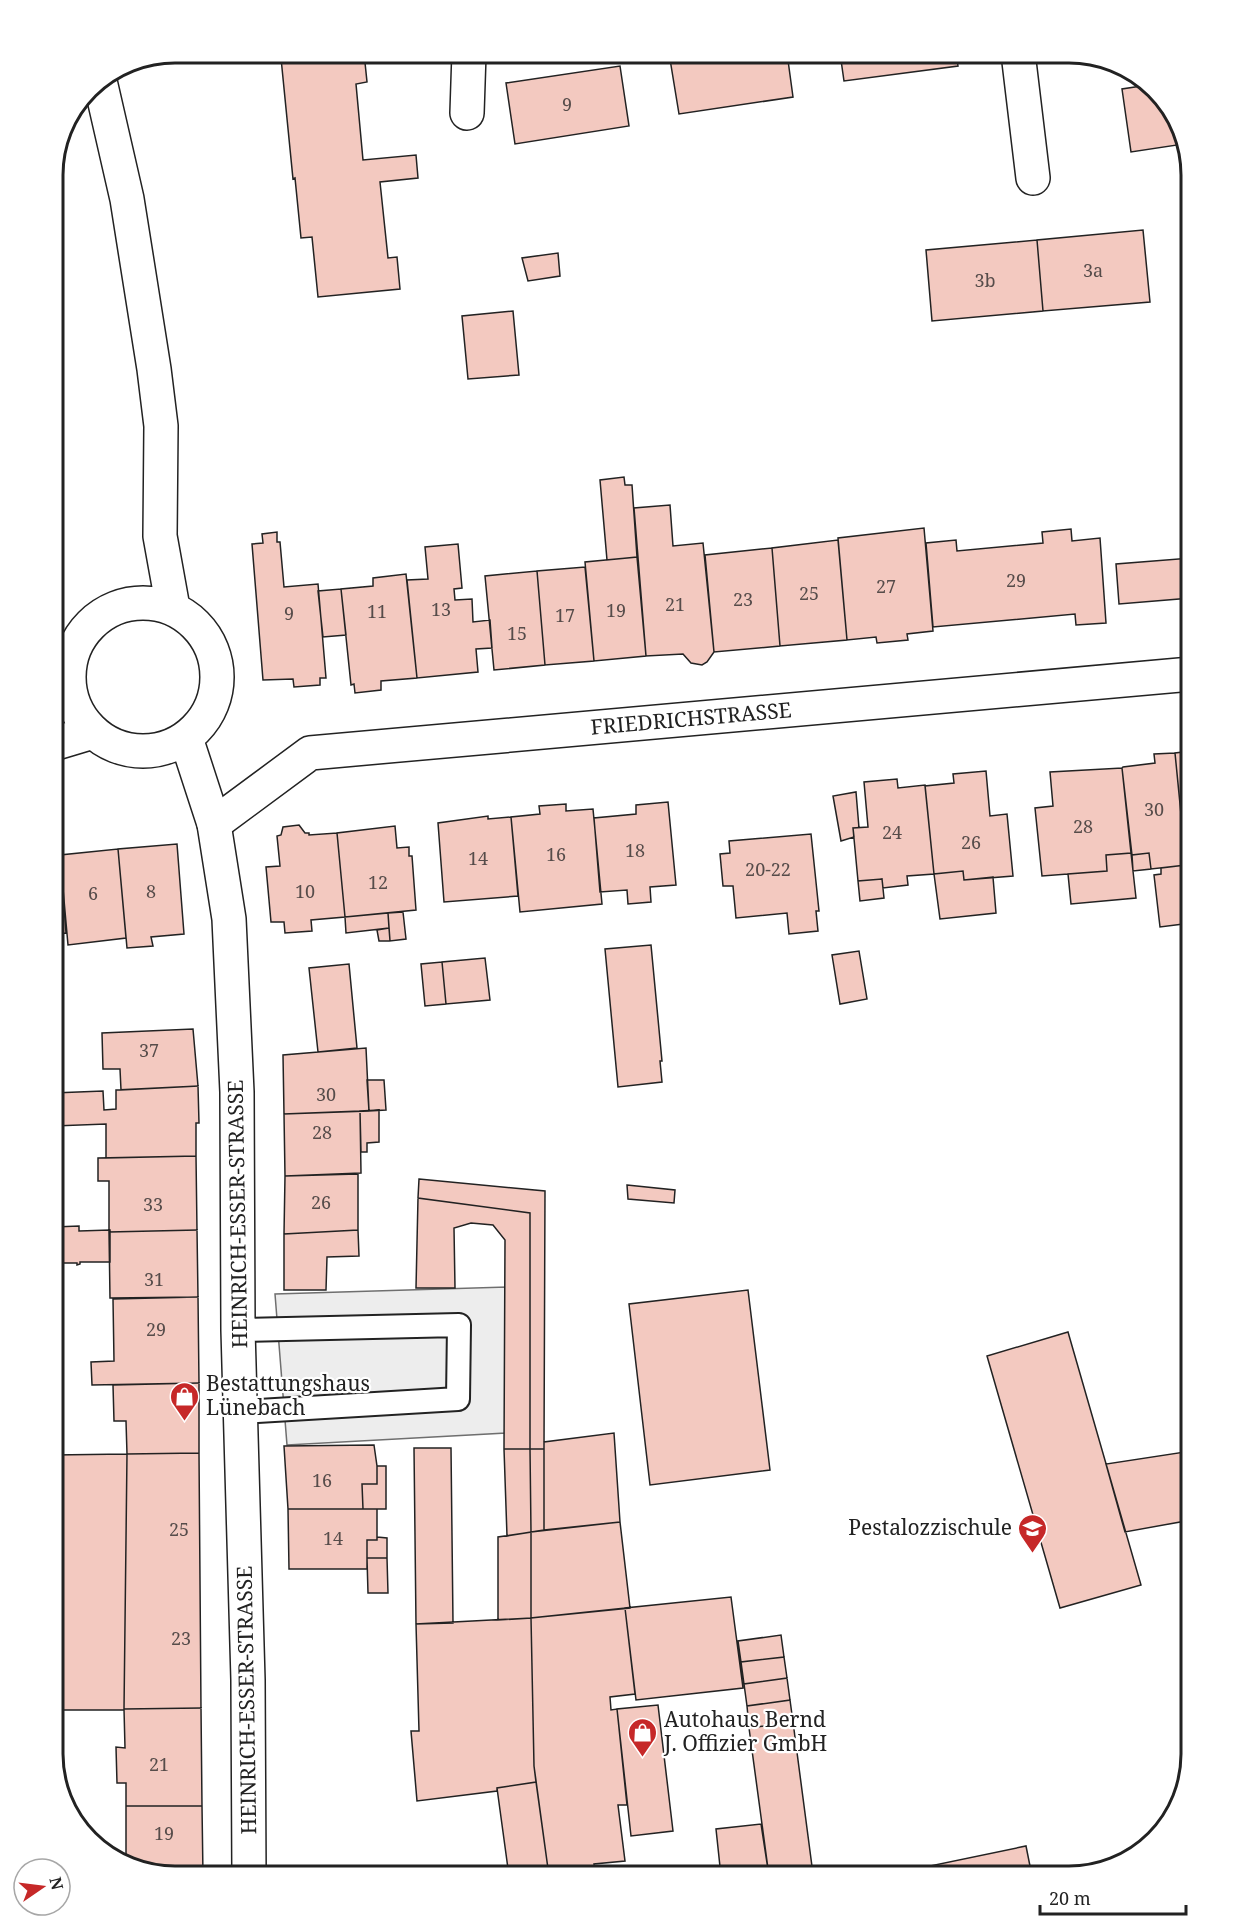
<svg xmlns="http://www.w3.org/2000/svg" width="1244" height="1929" viewBox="0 0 1244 1929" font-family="'Noto Serif',serif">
<rect width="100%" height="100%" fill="#fff"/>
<path fill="#ededed" stroke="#6f6f6f" stroke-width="1.5" d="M507,1287L506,1433L287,1445L275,1294Z"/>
<path fill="#f3c9c0" stroke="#222" stroke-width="1.5" d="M266,53H334L267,59Z
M334,53H364L367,82L356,84L363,160L416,155L418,178L380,182L388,258L397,257L400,289L318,297L312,237L301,238L295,178L293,179L281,58Z
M669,53H787L793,97L679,114Z
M840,53H956L958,66L844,81Z
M620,66L629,126L515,144L506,83Z
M1148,85L1179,120L1184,144L1131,152L1122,89Z
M1143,230L1150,302L1043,311L1037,240Z
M1037,240L1043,311L932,321L926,250Z
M558,253L560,276L528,281L522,258Z
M513,311L519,375L468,379L462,316Z
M624,477L625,485H632L637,557L607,560L600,480Z
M670,505L673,546L703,543L714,652L707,662L702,665L691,663L683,654L646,656L634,508Z
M924,528L933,631L907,634L908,640L877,643L876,637L847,640L838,538Z
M1071,529L1072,541L1100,538L1106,623L1076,625L1075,614L933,627L926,543L956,540L957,551L1043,543L1042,532Z
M277,532V542H280L284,587L318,584L326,678H320V685L294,687L293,679L263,680L252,544L263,543L262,534Z
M838,540L847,640L780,646L772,548Z
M458,544L462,588L454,589L455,600L472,599L473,622L490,620L492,648L476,649L478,672L417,678L407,580L428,579L425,547Z
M772,548L780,646L714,652L705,555Z
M637,557L646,656L594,661L585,562Z
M1191,558V598L1119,604L1116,564Z
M585,567L594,661L545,665L537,571Z
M537,571L545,665L494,670L485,576Z
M406,574L417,678L381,681V690L355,693L354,684L351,685L341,589L373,586V578Z
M341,589L346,635L323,637L318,591Z
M1191,751V864L1186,865L1175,753Z
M1175,753L1186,865L1151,869L1149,853L1132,855L1122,768L1123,767L1155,763L1154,754Z
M1122,768L1131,853L1106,855L1107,871L1042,876L1035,808L1053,806L1050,772Z
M986,771L990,816L1007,814L1013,876L964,880L963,871L934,874L925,786L954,783L953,774Z
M897,779L898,788L925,785L934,874L907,876L908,885L883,888L882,879L858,881L853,828L868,827L864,782Z
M856,792L859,828H853L854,837L841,841L833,796Z
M668,802L676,885L650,887L651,902L628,904L627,890L600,892L594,818L636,814V805Z
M566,804V811L593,809L602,904L520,912L511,817L540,814L539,806Z
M488,816V819L511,817L518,896L444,902L438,823Z
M299,825L305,833H309V835L337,833L345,917L311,920L312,931L285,933L284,922H271L266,867L280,866L277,836L281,835L283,827Z
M395,826L397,848L409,847V856H412L416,910L345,917L337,833Z
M811,834L819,911H816L818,931L789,934L787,913L736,918L733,886H723L720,854L730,853L729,841Z
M177,844L184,934L151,937L153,946L127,948L118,849Z
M118,849L126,938L68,945L60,855Z
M1131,853L1136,898L1071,904L1068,874L1107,871L1106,855Z
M1149,853L1151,869L1133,871L1132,855Z
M53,855H60L66,933L53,934Z
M1191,864V918L1186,865Z
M1186,865L1191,923L1160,927L1154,875L1161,874V868Z
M963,871L964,880L993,877L996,913L940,919L934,874Z
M882,879L884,898L860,901L858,881Z
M403,912L406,939L390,941L388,913Z
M388,913L389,928L346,933L345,917Z
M389,928L390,941H379L377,930Z
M651,945L662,1061H660L662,1082L618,1087L605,949Z
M859,951L867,999L840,1004L832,955Z
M485,958L490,1000L446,1004L442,962Z
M442,962L446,1004L425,1006L421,964Z
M349,964L357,1048L318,1052L309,968Z
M193,1029L198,1086L121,1090L120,1069H103L102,1033Z
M366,1048L369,1111L284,1114L283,1055Z
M367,1080H384L386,1110L369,1111Z
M198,1086L199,1123H196V1156L106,1158V1124L54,1126L53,1093L103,1091L104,1110L116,1109V1090Z
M379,1110V1142L367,1143V1152H361L360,1111Z
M360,1111L361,1173L285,1176L284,1114Z
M196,1156L197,1230L109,1232V1181H98V1158Z
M358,1174V1230L284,1234L285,1176Z
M419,1179L545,1191L544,1449H530V1213L418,1198Z
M53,1182L54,1227L79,1226V1231L110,1230V1262H80V1264L77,1265V1263H53Z
M627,1185L675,1190L674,1203L628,1199Z
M418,1198L530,1213V1449H504L505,1240L493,1225L471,1223L454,1228L455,1288H416Z
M197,1230L198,1297L110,1298L109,1232Z
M358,1230L359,1256L327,1257L326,1290H284V1234Z
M748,1290L770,1470L650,1485L629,1304Z
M198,1297L199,1383L92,1385L91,1362L114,1361L113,1299Z
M1068,1332L1141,1585L1060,1608L987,1356Z
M199,1383V1453L127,1454L126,1421H114L113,1385Z
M56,1385V1423H53V1386Z
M614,1433L620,1522L544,1530V1442Z
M374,1445L377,1466V1484H362L363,1509H288L284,1446Z
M414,1448H451L453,1623L416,1624Z
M504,1449H530L531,1532L507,1536Z
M530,1449H544V1530L531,1532Z
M1191,1451V1520L1125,1532L1106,1464Z
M199,1453L201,1708L124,1709L127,1454Z
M127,1454L124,1710H53V1455Z
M377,1466H386V1509H363L362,1484H377Z
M288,1509H377V1540H367V1569H289Z
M620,1522L630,1608L531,1618V1532Z
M531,1532V1618L498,1620V1537Z
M377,1537L387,1538V1558H367V1540H377Z
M367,1558H387L388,1593H368Z
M731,1597L743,1688L636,1700L625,1608Z
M625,1608L635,1694L610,1697L611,1710L617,1709L627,1805H618L625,1861L594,1864L595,1876H549L534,1766L531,1618Z
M531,1618L534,1766L536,1782L497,1788V1791L417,1801L411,1731H419L416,1624Z
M781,1635L784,1657L741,1662L738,1641Z
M784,1657L787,1678L744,1684L741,1662Z
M787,1678L790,1700L747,1706L744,1684Z
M790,1700L793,1722L749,1728L747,1706Z
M658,1705L673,1831L631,1836L617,1709Z
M201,1708L202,1806H126V1783H117L116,1747L125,1748L124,1709Z
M793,1722L813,1874L769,1876L749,1728Z
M536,1782L549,1876H509L497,1788Z
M126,1806H202L203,1876H167L126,1862Z
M761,1824L769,1876H721L716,1829Z
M1026,1846L1032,1876H927L925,1867Z
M925,1867L927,1876H879Z"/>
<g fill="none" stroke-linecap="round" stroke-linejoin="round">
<defs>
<path id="lane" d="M238,1330L459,1325L458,1399L241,1412"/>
<path id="street" d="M1018,53L1033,178
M467,113L469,53
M53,744L93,732
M214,824L310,753L1191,674"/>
<path id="secondary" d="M100,81L127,199L154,369L161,426L160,536L173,608
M69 677a74 74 0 1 1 148 0a74 74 0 1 1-148 0Z
M186,738L214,824L229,919L237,1092L238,1330L248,1680L249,1876"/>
</defs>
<use href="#lane" stroke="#222" stroke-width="26"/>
<use href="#street" stroke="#222" stroke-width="36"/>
<use href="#secondary" stroke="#222" stroke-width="36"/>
<use href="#lane" stroke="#fff" stroke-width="22"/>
<use href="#street" stroke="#fff" stroke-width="33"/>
<use href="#secondary" stroke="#fff" stroke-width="33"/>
</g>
<defs>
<symbol id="shop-pin" viewBox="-11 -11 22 30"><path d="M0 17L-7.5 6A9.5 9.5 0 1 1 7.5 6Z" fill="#c62828" stroke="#fff"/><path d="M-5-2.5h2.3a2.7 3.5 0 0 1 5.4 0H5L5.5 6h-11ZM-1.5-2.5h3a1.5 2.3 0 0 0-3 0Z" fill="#fff"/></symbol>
<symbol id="school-pin" viewBox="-11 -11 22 30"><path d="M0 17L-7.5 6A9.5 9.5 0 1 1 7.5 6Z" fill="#c62828" stroke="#fff"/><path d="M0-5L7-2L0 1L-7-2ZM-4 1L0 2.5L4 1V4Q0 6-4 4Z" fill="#fff"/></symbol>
</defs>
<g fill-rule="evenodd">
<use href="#shop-pin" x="168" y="1380" width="33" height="45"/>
<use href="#school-pin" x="1016" y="1512" width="33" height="45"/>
<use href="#shop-pin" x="626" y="1716" width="33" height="45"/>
</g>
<g text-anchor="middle" stroke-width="4.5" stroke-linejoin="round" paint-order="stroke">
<g font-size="18" fill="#564c4a">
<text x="567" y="111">9</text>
<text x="1093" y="277">3a</text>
<text x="985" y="287">3b</text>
<text x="1016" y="587">29</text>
<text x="886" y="593">27</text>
<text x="809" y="600">25</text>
<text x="743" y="606">23</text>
<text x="675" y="611">21</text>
<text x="441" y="616">13</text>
<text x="616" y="617">19</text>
<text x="377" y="618">11</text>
<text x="289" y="620">9</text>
<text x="565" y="622">17</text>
<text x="517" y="640">15</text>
<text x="1154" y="816">30</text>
<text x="1083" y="833">28</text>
<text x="892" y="839">24</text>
<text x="971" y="849">26</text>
<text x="635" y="857">18</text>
<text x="556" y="861">16</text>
<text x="478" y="865">14</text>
<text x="768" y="876">20-22</text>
<text x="378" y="889">12</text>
<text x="151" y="898">8</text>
<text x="305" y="898">10</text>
<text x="93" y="900">6</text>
<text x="149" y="1057">37</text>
<text x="326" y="1101">30</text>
<text x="322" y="1139">28</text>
<text x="321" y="1209">26</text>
<text x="153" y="1211">33</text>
<text x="154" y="1286">31</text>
<text x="156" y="1336">29</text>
<text x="322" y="1487">16</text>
<text x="179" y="1536">25</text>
<text x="333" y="1545">14</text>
<text x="181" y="1645">23</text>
<text x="159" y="1771">21</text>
<text x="164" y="1840">19</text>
</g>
<g font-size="21" fill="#222" stroke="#fff">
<text transform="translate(691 719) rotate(-5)" y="7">FRIEDRICHSTRASSE</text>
<text transform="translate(238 1214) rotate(-91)" y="7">HEINRICH-ESSER-STRASSE</text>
<text transform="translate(247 1700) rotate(-91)" y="7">HEINRICH-ESSER-STRASSE</text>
</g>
<g font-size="21" fill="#222" stroke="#fff" text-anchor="start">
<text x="206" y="1391">Bestattungshaus<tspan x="206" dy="24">Lünebach</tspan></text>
<text x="1012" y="1535" text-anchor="end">Pestalozzischule</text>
<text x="664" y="1727">Autohaus Bernd<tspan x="664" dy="24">J. Offizier GmbH</tspan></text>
</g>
</g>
<path d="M0 0H1244V1929H0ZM175 63H1069A112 112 0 0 1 1181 175V1754A112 112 0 0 1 1069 1866H175A112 112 0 0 1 63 1754V175A112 112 0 0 1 175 63Z" fill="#fff" fill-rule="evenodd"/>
<path fill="none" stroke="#222" stroke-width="3" d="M175 63H1069A112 112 0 0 1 1181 175V1754A112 112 0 0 1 1069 1866H175A112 112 0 0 1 63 1754V175A112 112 0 0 1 175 63Z"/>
<g transform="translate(42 1887) rotate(76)"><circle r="28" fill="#ffffff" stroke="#a7a7a7" stroke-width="1.5"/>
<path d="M0-4.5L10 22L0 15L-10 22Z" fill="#c62828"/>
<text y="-9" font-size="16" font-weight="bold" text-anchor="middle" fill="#222222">N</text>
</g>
<path d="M1040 1905v9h146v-9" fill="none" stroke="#222222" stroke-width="3"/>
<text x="1049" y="1905" font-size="18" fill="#222222" stroke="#ffffff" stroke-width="4.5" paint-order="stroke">20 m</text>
</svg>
